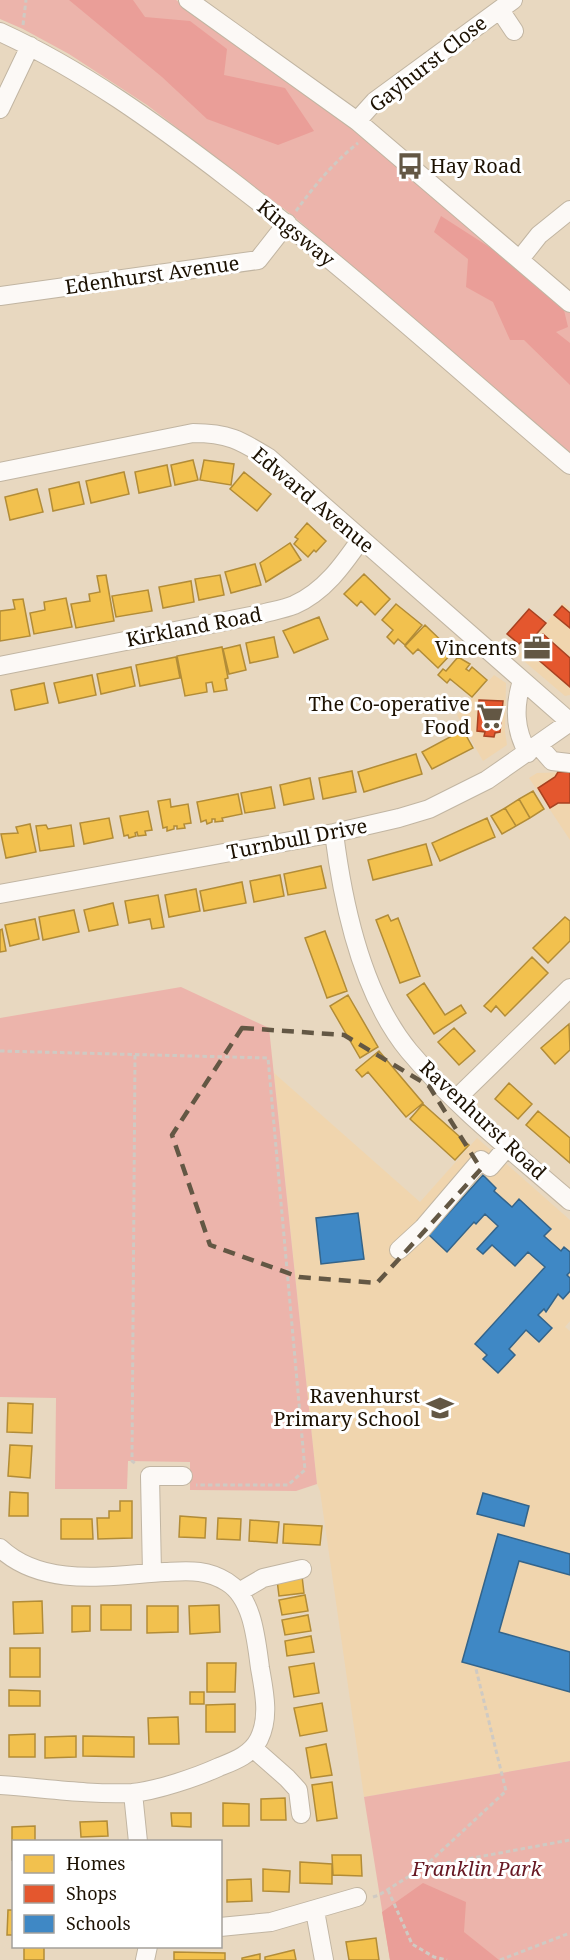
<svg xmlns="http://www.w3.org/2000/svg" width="570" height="1960" viewBox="0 0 570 1960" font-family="'Noto Serif',serif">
<rect width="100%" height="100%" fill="#e8d8c0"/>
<path fill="#f0d5ae" d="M563,603L570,609V695L565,696L518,656Z
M494,675L506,683L505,731L507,745L483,761L457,715Z
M570,772V840L529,778L537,773Z
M274,1073L420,1202L477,1138L570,1220V1321L565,1327L570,1331V1761L364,1797L320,1491L317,1484Z"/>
<path fill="#ecb4ab" d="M0,0H176L282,70L525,270L570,313V453L292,215L147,105L69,54L23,29L0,19Z
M181,987L269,1028L317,1484L296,1491L190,1490V1462L128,1461L127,1489H55L56,1398L0,1397V1018Z
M570,1761V1960H390L364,1797Z"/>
<path fill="#ea9e98" d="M69,0H133L145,17L190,21L227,49L224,75L285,88L314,131L278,145L207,119L162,77Z
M441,216L525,270L563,306L568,327L556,332L570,343V385L524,340H510L493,302L466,287L468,259L434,232Z
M423,1883L466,1902L464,1932L499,1960H390L382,1912Z"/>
<path fill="#f2c14e" stroke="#b28c37" stroke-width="1.5" d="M193,460L198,480L175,485L171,465Z
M204,460L234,464L231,485L200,480Z
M167,465L171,486L139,493L135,472Z
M124,472L129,494L91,503L86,481Z
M244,472L271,494L257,511L230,489Z
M79,482L84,504L53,511L49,489Z
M37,489L43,512L10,520L5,497Z
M307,523L326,541L316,552L314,550L308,557L294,544L298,539L295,537Z
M290,543L301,560L266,582L260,563Z
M255,564L261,585L231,593L225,572Z
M364,574L390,599L375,615L361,601L357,606L344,594Z
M106,575L114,621L76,628L71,604L90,601L89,594L100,592L97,576Z
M220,575L224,595L199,600L195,579Z
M191,581L194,602L163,608L159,587Z
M148,590L152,611L116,617L112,596Z
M66,598L72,627L34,634L30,613L45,610L44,602Z
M23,599L30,636L0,641V611L15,609L13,600Z
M396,604L422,625L405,645L398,639L394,644L387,637L393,630L382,620Z
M319,617L328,639L294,653L283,631Z
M425,625L453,652L438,668L418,649L413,654L405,646Z
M274,637L278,657L250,663L246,643Z
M240,645L246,670L229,674L223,649Z
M222,647L228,678L225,679L227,690L214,692L212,682L206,683L207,692L185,696L177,656Z
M176,657L180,678L140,686L136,665Z
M458,657L470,664L466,669L469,671L472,667L487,680L472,697L450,679L447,683L438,675L443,669L446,671Z
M131,667L135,686L101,694L97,674Z
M92,675L96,695L59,703L54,683Z
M44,683L48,703L15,710L11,690Z
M463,730L473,748L432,769L422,752Z
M416,754L422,774L364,792L358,772Z
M352,771L356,792L323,799L319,778Z
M310,778L314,799L284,805L280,785Z
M271,787L275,808L245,813L241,793Z
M533,791L544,809L530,818L519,799Z
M238,794L242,814L222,818L223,821L215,822V819H212V822L207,824L206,820L201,822L197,802Z
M170,799L171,807L188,804L191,823L184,824L185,828L177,829V826H174V829L167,831V827L163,828L158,801Z
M519,799L530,818L516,826L505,808Z
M505,808L516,826L502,834L491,816Z
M148,811L152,830L145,831L146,835L138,836L137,832L135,833L136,836L129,838L128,835L124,836L120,816Z
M109,818L113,838L84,844L80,823Z
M487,818L495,837L440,861L432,843Z
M30,824L36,852L6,858L1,834L18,833L16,827Z
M46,825L48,829L71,825L74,846L40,851L36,826Z
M426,844L432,865L373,880L368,860Z
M321,866L326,888L288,895L284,874Z
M280,875L284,896L254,902L250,881Z
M242,882L246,903L204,911L200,891Z
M196,889L200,911L169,917L165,895Z
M158,895L164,927L152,929L150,919L129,923L125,901Z
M113,903L118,925L89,931L84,910Z
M74,910L79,932L43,940L39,917Z
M388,915L391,921L398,918L420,976L400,983L376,920Z
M565,917L570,921V941L548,963L533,948Z
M35,919L39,939L10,946L5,925Z
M2,929L6,951L0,952V930Z
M325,931L347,991L327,998L305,938Z
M532,957L548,973L505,1016L496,1006L491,1012L484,1006Z
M424,983L445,1015L461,1005L466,1013L434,1034L407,995Z
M348,995L378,1047L360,1058L330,1006Z
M569,1024L570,1050L555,1064L541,1048Z
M454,1028L475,1051L459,1065L438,1042Z
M379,1051L423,1103L406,1117L368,1072L362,1077L356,1070Z
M509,1083L532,1104L518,1119L495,1099Z
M423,1104L469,1145L455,1160L410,1119Z
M538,1111L570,1138V1163L526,1125Z
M8,1403L33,1404L32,1433L7,1432Z
M10,1445L32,1446L30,1478L8,1476Z
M10,1492L28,1493V1516H9Z
M120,1501H132V1538L98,1539L97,1518H109V1511H120Z
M180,1516L206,1518L205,1538L179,1537Z
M218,1518L241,1519L240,1540L217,1539Z
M61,1519H92L93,1539H61Z
M250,1520L279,1522L277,1543L249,1541Z
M284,1524L322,1526L320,1545L283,1543Z
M302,1576L304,1593L279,1596L277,1580Z
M305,1595L308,1611L282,1615L279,1600Z
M42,1601L43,1633L14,1634L13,1602Z
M101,1605H131V1630H101Z
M219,1605L220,1632L190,1634L189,1606Z
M72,1606H90V1631L72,1632Z
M147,1606H178V1632L147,1633Z
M308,1615L311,1631L285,1635L282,1620Z
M311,1636L314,1652L287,1656L285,1641Z
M10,1648H40V1677H10Z
M207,1663H236L235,1692H207Z
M314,1663L319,1693L294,1697L289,1667Z
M9,1690L40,1691V1706H9Z
M190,1692H204V1704H190Z
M322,1703L327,1731L300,1736L294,1708Z
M235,1704V1732H206V1705Z
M178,1717L179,1744H149L148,1718Z
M35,1734V1757H9V1735Z
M76,1736V1757L45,1758V1737Z
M83,1736L134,1737V1757L83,1756Z
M326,1744L332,1775L311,1778L306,1748Z
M332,1782L337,1818L317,1821L312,1785Z
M285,1798L286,1820H261V1799Z
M223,1803L249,1804V1826H223Z
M171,1813H191V1827L172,1826Z
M107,1821L108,1836L81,1837L80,1822Z
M35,1826V1842H14V1860H12V1827Z
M332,1855H361L362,1876L333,1875Z
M300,1862L332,1864V1884L300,1883Z
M263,1869L290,1871L289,1892L263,1891Z
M251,1879L252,1901L227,1902V1880Z
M8,1910H14V1935H7Z
M376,1938L379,1960H349L346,1942Z
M44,1946V1960H24V1947Z
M294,1950L296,1960H265V1957Z
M174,1952L225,1953V1960H174Z
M260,1954V1960H242V1958Z"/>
<path fill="#e4572e" stroke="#a84221" stroke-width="1.5" d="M562,606L570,613V628L554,615Z
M529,609L546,623L526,646L521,642L519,644L507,634Z
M543,634L570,658V687L528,651Z
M479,700L503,701L500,732L495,733L494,737L484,736L485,732L477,731Z
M558,772H570V803H558L550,808L538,788L555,777Z"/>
<path fill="#3f88c5" stroke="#34648a" stroke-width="1.5" d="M483,1175L496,1188L494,1191L512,1207L519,1199L551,1229L544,1236L561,1251L564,1247L570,1252V1272L567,1275L570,1278V1291L563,1299L558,1294L546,1312L544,1309L538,1315L552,1328L539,1342L526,1330L509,1349L515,1355L498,1373L483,1359L487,1355L475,1344L545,1267L528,1252L515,1266L492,1245L483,1254L477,1249L498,1226L485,1214L476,1224L474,1222L447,1252L429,1235Z
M358,1213L364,1259L321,1264L316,1218Z
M483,1493L529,1506L524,1526L477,1514Z
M498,1534L570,1554V1575L519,1561L499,1632L570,1652V1692L462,1662Z"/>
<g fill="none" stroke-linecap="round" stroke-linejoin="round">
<defs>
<path id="minor" d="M188,0L357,121L570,303
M500,10L514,31
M0,32C83,70 157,124 229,179C347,269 457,369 570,465
M0,109L30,46
M357,121L375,101L513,0
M520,259L539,235L570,210
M0,296L258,260L287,223
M0,472L193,433C228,433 240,440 269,458L570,722
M0,666L261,614C272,611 284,609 294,605C324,592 343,565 361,539
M522,681C514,706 514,729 528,753
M538,745L552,761L570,763
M334,833C343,905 362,994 409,1051C456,1107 515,1153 570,1201
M0,894L334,833L399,818L429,809L487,780L570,722
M455,1100L570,988
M399,1250L423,1228L481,1160L490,1167L508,1146
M0,1548C44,1589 111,1575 165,1572C189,1571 206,1569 227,1582C253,1598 256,1639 260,1668C264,1691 270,1717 259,1739C251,1755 234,1761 219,1767C197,1777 156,1791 132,1793C89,1795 44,1788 0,1785
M152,1573L150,1476H183
M239,1592L263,1578L302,1569
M253,1748L287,1778L298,1790L301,1814
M133,1793L138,1842
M315,1911L324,1960
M220,1927L271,1922L357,1897
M145,1960L148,1946"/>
</defs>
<use href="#minor" stroke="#c1b5a2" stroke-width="20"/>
<path stroke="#cfcac3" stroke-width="3" stroke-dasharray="4.5 3" stroke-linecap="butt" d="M23,25L26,0
M296,211C314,186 334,162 358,143
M0,1051L268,1058L305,1470L288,1485H196
M135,1055L132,1461L137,1465
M424,1867L506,1791L476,1669
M388,1890L412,1944L434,1957L447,1960
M373,1897L379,1895L424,1867L570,1840
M500,1960L570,1933"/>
<use href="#minor" stroke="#fcf9f6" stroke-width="18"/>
</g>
<path fill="none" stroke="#635744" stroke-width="4.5" stroke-dasharray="12 8" stroke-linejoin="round" d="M242,1028L344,1035L429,1086L481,1169L377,1283L299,1277L210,1245L172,1135Z"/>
<defs>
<symbol id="bus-bare" viewBox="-9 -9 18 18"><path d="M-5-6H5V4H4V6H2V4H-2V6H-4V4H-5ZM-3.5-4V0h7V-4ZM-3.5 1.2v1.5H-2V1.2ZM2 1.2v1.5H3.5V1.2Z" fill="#635744" stroke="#fff" stroke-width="2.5" paint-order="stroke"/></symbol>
<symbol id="office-bare" viewBox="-9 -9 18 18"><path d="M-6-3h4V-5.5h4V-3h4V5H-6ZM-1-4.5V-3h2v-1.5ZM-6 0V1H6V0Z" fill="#635744" stroke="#fff" stroke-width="2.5" paint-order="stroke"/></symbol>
<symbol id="supermarket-bare" viewBox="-9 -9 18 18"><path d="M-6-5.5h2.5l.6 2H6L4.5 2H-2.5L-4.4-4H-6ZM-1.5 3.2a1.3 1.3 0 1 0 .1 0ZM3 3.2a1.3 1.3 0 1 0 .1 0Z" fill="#635744" stroke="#fff" stroke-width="2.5" paint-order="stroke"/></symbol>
<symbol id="school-bare" viewBox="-9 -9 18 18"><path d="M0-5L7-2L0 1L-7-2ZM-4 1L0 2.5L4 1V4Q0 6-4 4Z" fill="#635744" stroke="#fff" stroke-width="2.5" paint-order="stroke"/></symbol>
</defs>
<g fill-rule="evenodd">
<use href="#bus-bare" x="391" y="147" width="38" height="38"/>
<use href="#office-bare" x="518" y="629" width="38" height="38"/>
<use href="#supermarket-bare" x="471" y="697" width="38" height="38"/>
<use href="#school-bare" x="421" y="1389" width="38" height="38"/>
</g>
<g text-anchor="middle" stroke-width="6" stroke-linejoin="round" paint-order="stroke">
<g font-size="20" fill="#1c1102" stroke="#fff">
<text transform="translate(428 64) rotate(-38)" y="7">Gayhurst Close</text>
<text transform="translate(296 233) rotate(39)" y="7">Kingsway</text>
<text transform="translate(152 275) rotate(-8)" y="7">Edenhurst Avenue</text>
<text transform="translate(313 500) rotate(40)" y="7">Edward Avenue</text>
<text transform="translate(194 627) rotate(-11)" y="7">Kirkland Road</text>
<text transform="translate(297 839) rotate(-11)" y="7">Turnbull Drive</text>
<text transform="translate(483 1120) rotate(43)" y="7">Ravenhurst Road</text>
</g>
<g font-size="20" fill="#1c1102" stroke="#fff" text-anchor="end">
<text x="430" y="173" text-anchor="start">Hay Road</text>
<text x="517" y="655">Vincents</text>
<text x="470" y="711">The Co-operative<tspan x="470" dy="23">Food</tspan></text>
<text x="420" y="1403">Ravenhurst<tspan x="420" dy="23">Primary School</tspan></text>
</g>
<g font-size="20" font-style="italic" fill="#661722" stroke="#fff">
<text x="477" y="1876">Franklin Park</text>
</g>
</g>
<rect x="12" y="1840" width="210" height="108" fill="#ffffff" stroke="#a4a09a" stroke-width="1.5"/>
<rect x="24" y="1855" width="30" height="18" fill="#f2c14e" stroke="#a4a09a" stroke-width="1.5"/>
<text x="66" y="1870" font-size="18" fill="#1c1102">Homes</text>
<rect x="24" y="1885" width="30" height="18" fill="#e4572e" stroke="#a4a09a" stroke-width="1.5"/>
<text x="66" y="1900" font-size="18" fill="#1c1102">Shops</text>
<rect x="24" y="1915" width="30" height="18" fill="#3f88c5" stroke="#a4a09a" stroke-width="1.5"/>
<text x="66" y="1930" font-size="18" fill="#1c1102">Schools</text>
</svg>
